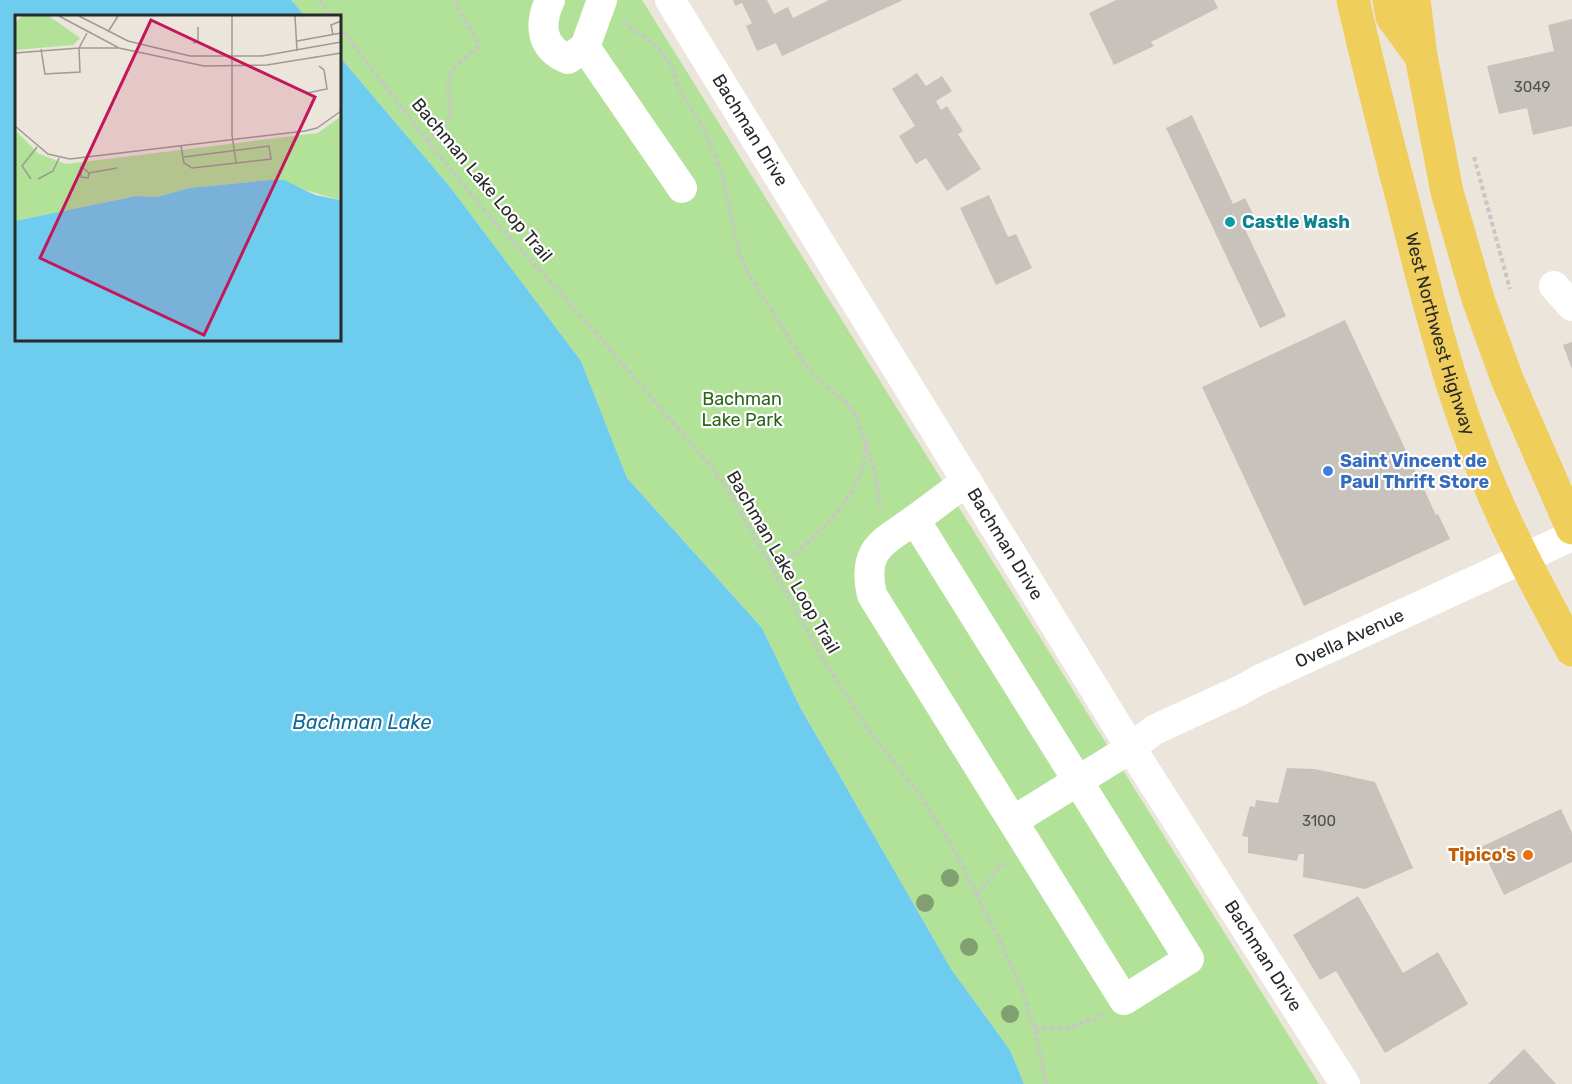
<svg xmlns="http://www.w3.org/2000/svg" width="1572" height="1084" viewBox="0 0 1572 1084" font-family="Rubik,sans-serif">
<rect width="100%" height="100%" fill="#ece5db"/>
<path fill="#b1e298" d="M291,0H642L1319,1084H1024L1010,1050L951,969L800,707L762,628L627,478L581,361L450,187L339,56V16H305Z"/>
<path fill="#6eccee" d="M0,0H291L305,16H16V339H339V56L450,187L581,361L627,478L762,628L800,707L951,969L1010,1050L1024,1084H0Z"/>
<path fill="#c7c2bb" d="M733,0H767L774,14L788,7L793,18L829,0H903L782,56L776,43L757,51L746,26L752,23L742,3L735,6Z
M1116,0H1214L1218,8L1151,42L1154,46L1114,65L1089,13Z
M1572,19V126L1533,135L1527,108L1499,114L1487,66L1554,51L1548,25Z
M917,73L926,86L942,76L952,91L936,101L941,110L947,106L963,131L958,134L981,169L947,191L926,158L916,164L899,136L915,126L892,89Z
M1192,115L1233,204L1245,198L1255,218L1243,225L1286,316L1260,328L1166,128Z
M989,195L1008,237L1016,234L1032,268L996,285L960,208Z
M1345,320L1436,515L1438,514L1450,539L1304,606L1202,387Z
M1572,342V369L1563,345Z
M1287,768L1315,769L1375,782L1413,868L1365,889L1303,877L1304,854H1299L1297,861L1248,853V837L1242,836L1250,806L1255,807L1256,800L1278,803Z
M1561,809L1572,833V862L1504,895L1481,847Z
M1358,896L1403,973L1438,952L1468,1004L1385,1053L1336,971L1320,980L1293,935Z
M1524,1049L1556,1084H1488Z"/>
<g fill="none" stroke-linecap="round" stroke-linejoin="round">
<path stroke="#c7c7c7" stroke-width="4" stroke-dasharray="4.5 3" stroke-linecap="butt" d="M319,0L332,16
M623,22L658,47L672,68L679,89L703,127L722,174L738,249L746,270L810,371C822,387 842,394 853,411C856,415 857,420 858,424C861,429 864,436 865,441C871,492 809,544 773,571
M339,26L428,142L493,220L566,299L709,464L727,488L826,664L870,732L919,794L952,846L1002,945L1023,993L1035,1029L1046,1084
M428,142L451,116C449,99 444,79 456,66C463,59 471,54 478,47C477,29 457,19 456,0
M1474,157L1510,289
M866,444L875,473L881,510
M976,893C990,884 991,871 1006,862
M1035,1029L1064,1028L1075,1026L1089,1019L1094,1020L1103,1014"/>
<g stroke="#fff" stroke-width="30">
<path d="M550,0C539,24 540,48 568,59L585,47"/>
<path d="M602,0L585,47L682,188"/>
<path id="s1" d="M670,0L1131,748L1345,1084"/>
<path d="M1554,286L1572,306"/>
<path d="M915,520L1189,959L1124,1000L872,595C861,547 885,542 917,518C934,506 950,493 967,481"/>
<path id="s2" d="M1013,821L1131,748L1154,730L1241,690L1259,680L1572,536"/>
</g>
<g stroke="#f0ce5c" stroke-width="33">
<path id="s3" d="M1353,0C1371,80 1392,158 1412,237C1433,320 1455,405 1489,484C1513,541 1542,595 1572,650"/>
<path d="M1389,0L1392,17L1420,55"/>
<path d="M1414,0L1421,56L1447,192L1478,299L1507,379L1572,528"/>
</g>
</g>
<g fill="#819f71">
<circle cx="950" cy="878" r="9"/>
<circle cx="925" cy="903" r="9"/>
<circle cx="969" cy="947" r="9"/>
<circle cx="1010" cy="1014" r="9"/>
</g>
<circle fill="#0f9aa8" stroke="#fff" stroke-width="2" cx="1230" cy="222" r="6"/>
<circle fill="#3f7fe0" stroke="#fff" stroke-width="2" cx="1328" cy="471" r="6"/>
<circle fill="#e8710a" stroke="#fff" stroke-width="2" cx="1528" cy="855" r="6"/>
<g text-anchor="middle" stroke-width="4.5" stroke-linejoin="round" paint-order="stroke">
<g font-size="15" fill="#504f4e">
<text x="1532" y="92">3049</text>
<text x="1319" y="826">3100</text>
</g>
<g font-size="18" fill="#292929" stroke="#fff">
<text dy="6" stroke="none"><textPath href="#s1" startOffset="153">Bachman Drive</textPath></text>
<text transform="translate(482 180) rotate(50)" y="6">Bachman Lake Loop Trail</text>
<text dy="6" stroke="none"><textPath href="#s3" startOffset="345">West Northwest Highway</textPath></text>
<text dy="6" stroke="none"><textPath href="#s1" startOffset="639">Bachman Drive</textPath></text>
<text transform="translate(783 562) rotate(60)" y="6">Bachman Lake Loop Trail</text>
<text dy="6" stroke="none"><textPath href="#s2" startOffset="384">Ovella Avenue</textPath></text>
<text dy="6" stroke="none"><textPath href="#s1" startOffset="1125">Bachman Drive</textPath></text>
</g>
<g font-size="18" font-weight="bold" fill="#0d838f" stroke="#fff" text-anchor="start">
<text x="1242" y="228">Castle Wash</text>
</g>
<g font-size="18" fill="#2a661a" stroke="#fff">
<text x="742" y="405">Bachman<tspan x="742" dy="21">Lake Park</tspan></text>
</g>
<g font-size="18" font-weight="bold" fill="#366cbe" stroke="#fff" text-anchor="start">
<text x="1340" y="467">Saint Vincent de<tspan x="1340" dy="21">Paul Thrift Store</tspan></text>
</g>
<g font-size="18" font-weight="bold" fill="#c56008" stroke="#fff" text-anchor="end">
<text x="1516" y="861">Tipico's</text>
</g>
<g font-size="20" font-style="italic" fill="#0e6999" stroke="#fff">
<text x="362" y="729">Bachman Lake</text>
</g>
</g>
<g transform="translate(15 15)">
<rect width="326" height="326" fill="#ece5db"/>
<path d="M7,1H34L65,23L58,30L0,35V8ZM325,102V185L255,165L174,173L142,182L121,181L0,206V115L24,139L51,149L303,118Z" fill="#b1e298"/>
<path d="M255,165H269L300,180L325,185V325H0V206L121,181L142,182L174,173Z" fill="#6eccee"/>
<path fill="none" stroke="#9e9a94" stroke-width="1.5" d="M44,1L104,33L189,51L252,50L326,38M64,1L113,26L175,41H247L326,27M217,1V120L221,148M280,1L282,36M93,17L103,1M318,20L316,10L326,6M282,26L326,18M178,28L183,26V12M26,34L30,59L65,57L64,33H104M0,38L64,33L72,18M292,78L312,74L309,55L304,51M0,111L33,139L55,144L290,116L302,113L326,96M166,131L169,148L177,153L256,144L254,131L169,142M66,151L74,158L102,153M66,151V162L73,163L74,158M16,164L7,151L22,132M23,164L38,156L44,143"/>
<path fill="#c2185b" fill-opacity="0.15" stroke="#c2185b" stroke-width="3" d="M136,5L300,82L189,320L25,243Z"/>
<rect width="326" height="326" fill="none" stroke="#292929" stroke-width="3"/>
</g>
</svg>
